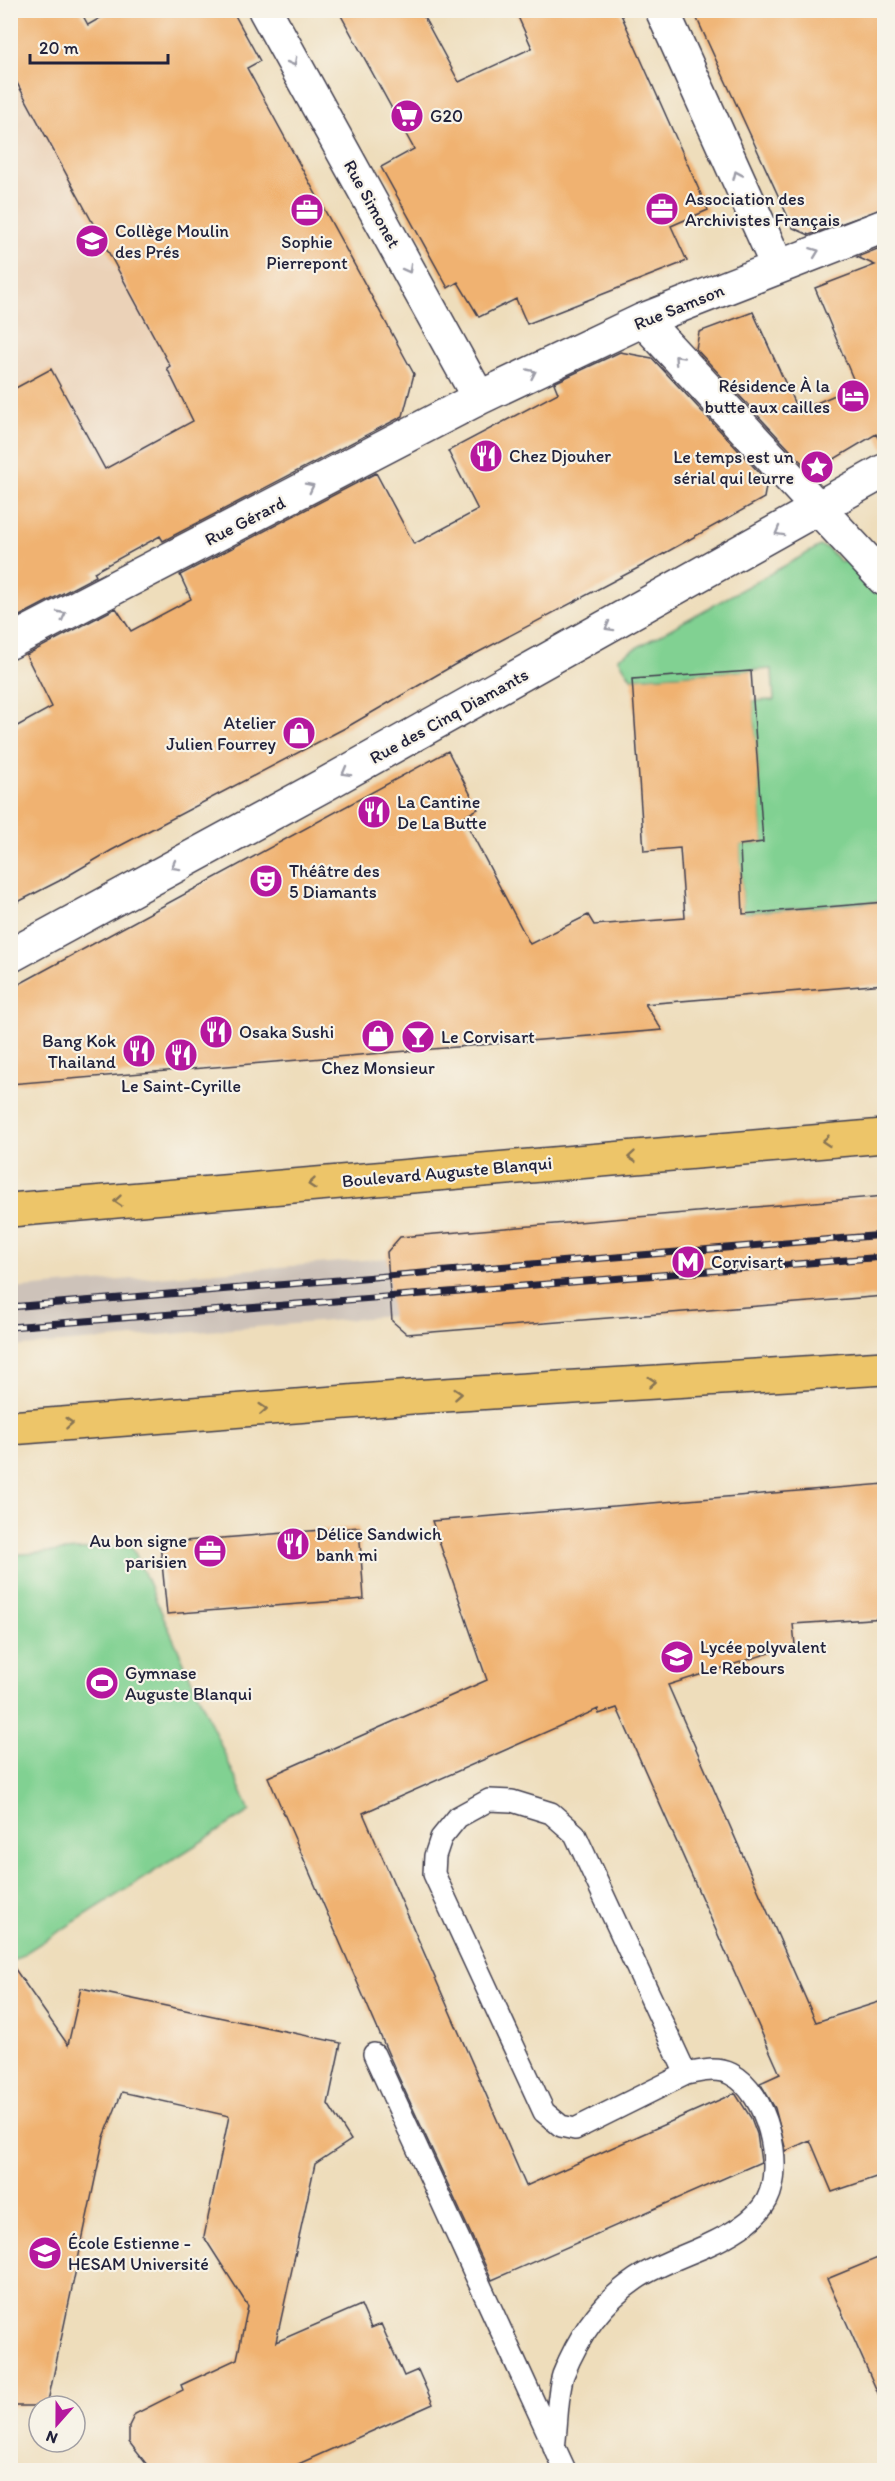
<svg xmlns="http://www.w3.org/2000/svg" width="895" height="2481" viewBox="0 0 895 2481" font-family="Itim,sans-serif">
<rect width="100%" height="100%" fill="#f7f3e8"/>
<filter id="ink" filterUnits="userSpaceOnUse"><feTurbulence type="fractalNoise" baseFrequency=".0167" numOctaves="2"/><feDisplacementMap in="SourceGraphic" scale="12" xChannelSelector="R" yChannelSelector="G"/><feConvolveMatrix kernelMatrix="1 2 1 2 8 2 1 2 1" color-interpolation-filters="sRGB"/></filter>
<filter id="wash" filterUnits="userSpaceOnUse"><feTurbulence type="fractalNoise" baseFrequency=".008" numOctaves="4" result="noise"/><feDisplacementMap in="SourceGraphic" scale="24" xChannelSelector="R" yChannelSelector="G"/><feGaussianBlur stdDeviation="1.35" result="paint"/><feColorMatrix in="noise" values="0 0 0 0 0 0 0 0 0 0 0 0 0 0 0 0 0 1.4 0 .05"/><feComposite in="paint" operator="in"/></filter>
<g filter="url(#wash)">
<rect width="100%" height="100%" fill="#edb"/>
<path fill="#ebd2b8" d="M10,35L293,466L94,572L11,417Z"/>
<path fill="#cdc2b9" d="M388,1258L392,1316L11,1347V1289Z"/>
<path fill="#81d192" stroke="#527a66" stroke-width="1.5" d="M820,546L827,548L842,563L847,558L884,598V901L743,913L740,845L763,842L753,701L774,700L772,669L631,678L618,658Z
M132,1546L250,1811L11,1962V1555Z"/>
<g id="blocks">
<path fill="#f0b271" d="M10,10H80L88,25L114,10H232L260,61L247,68L414,374L403,416L163,541L160,536L94,572L96,576L10,621V391L51,369L105,469L193,421L167,368L170,366L10,70Z
M338,10H420L459,82L532,48L515,10H619L708,210L671,226L687,261L527,324L516,299L479,317L458,282L448,288L381,167L414,149Z
M693,10H885V208L809,235L793,228Z
M885,246V452L876,434L821,467L803,464L696,349L699,332L753,312L798,411L856,386L815,288L875,265L857,257Z
M620,352L652,358L767,481L764,498L638,568L454,665L347,727L112,850L59,881L10,906V730L52,707L26,655L116,608L131,631L191,599L180,575L376,473L414,544L478,510L448,451L558,393L554,383Z
M751,671L763,842L740,845L743,914L885,902V984L645,1004L662,1030L10,1084V989L448,751L478,809L463,817L530,944L588,915L594,925L685,918L680,848L644,851L632,679Z
M885,1196V1296L407,1334L392,1321L387,1252L400,1237Z
M885,1484V1618L793,1624L795,1645L668,1685L816,2022L885,2000V2174L832,2192L810,2140L786,2151L775,2108L760,2083L780,2074L617,1708L599,1714L598,1709L363,1813L526,2186L735,2093L751,2118L757,2134L761,2162L492,2280L398,2076L268,1777L487,1680L432,1521Z
M359,1527L364,1599L167,1614L160,1543Z
M10,1962L68,2045L81,1988L341,2043L328,2104L351,2140L315,2164L276,2342L361,2305L371,2328L381,2324L404,2376L418,2370L433,2404L285,2470H151L129,2442V2426L135,2414L183,2390L181,2385L237,2359L248,2306L204,2237L229,2116L122,2092L104,2137L47,2406H10Z
M885,2255V2409L827,2279Z"/>
</g>
</g>
<g filter="url(#ink)">
<use href="#blocks" fill-opacity="0" stroke="#413e4e" stroke-width="1.5"/>
<g fill="none" stroke-linecap="round" stroke-linejoin="round">
<defs>
<path id="service" d="M374,2054L565,2470
M554,2448C557,2428 557,2393 563,2375C578,2337 602,2302 636,2279C657,2265 684,2256 706,2246C728,2236 755,2222 767,2200C785,2165 767,2092 731,2074C717,2067 700,2071 686,2074L575,2129L561,2126L544,2112L434,1874L435,1856L441,1838L458,1817L489,1800L512,1801L551,1813L575,1834L686,2074"/>
<path id="minor" d="M265,10L479,398
M662,10L778,267
M643,320L884,579
M10,642L479,398L643,320L884,226
M10,956L324,785L884,471"/>
<path id="primary" d="M10,1210L884,1136
M10,1428L412,1397L884,1368"/>
</defs>
<use href="#service" stroke="#413e4e" stroke-width="24"/>
<use href="#minor" stroke="#413e4e" stroke-width="36"/>
<use href="#primary" stroke="#413e4e" stroke-width="36"/>
<use href="#service" stroke="#fff" stroke-width="21"/>
<use href="#minor" stroke="#fff" stroke-width="33"/>
<use href="#primary" stroke="#edc569" stroke-width="33"/>
<defs>
<path id="rail" d="M10,1307L884,1235
M10,1327L884,1257"/>
</defs>
<use href="#rail" stroke="#22223b" stroke-width="7"/>
<use href="#rail" stroke="#f7f3e8" stroke-width="4.5" stroke-dasharray="14" stroke-linecap="butt"/>
</g>
<defs><path id="oneway-chevron" d="M-2-3.5L2.5 0L-2 3.5" fill="none" stroke-width="1.6" stroke-linecap="round" stroke-linejoin="round" transform="scale(1.5)"/></defs>
<g stroke="#9c9ca7">
<use href="#oneway-chevron" transform="translate(293 62) rotate(61)"/>
<use href="#oneway-chevron" transform="translate(737 175) rotate(-114)"/>
<use href="#oneway-chevron" transform="translate(815 252) rotate(-21)"/>
<use href="#oneway-chevron" transform="translate(408 269) rotate(61)"/>
<use href="#oneway-chevron" transform="translate(678 359) rotate(-133)"/>
<use href="#oneway-chevron" transform="translate(532 373) rotate(-25)"/>
<use href="#oneway-chevron" transform="translate(310 487) rotate(-27)"/>
<use href="#oneway-chevron" transform="translate(779 532) rotate(151)"/>
<use href="#oneway-chevron" transform="translate(62 615) rotate(-27)"/>
<use href="#oneway-chevron" transform="translate(609 627) rotate(151)"/>
<use href="#oneway-chevron" transform="translate(346 772) rotate(151)"/>
<use href="#oneway-chevron" transform="translate(175 866) rotate(151)"/>
</g>
<g stroke="#887452">
<use href="#oneway-chevron" transform="translate(826 1141) rotate(175)"/>
<use href="#oneway-chevron" transform="translate(632 1157) rotate(175)"/>
<use href="#oneway-chevron" transform="translate(312 1184) rotate(175)"/>
<use href="#oneway-chevron" transform="translate(118 1201) rotate(175)"/>
<use href="#oneway-chevron" transform="translate(652 1382) rotate(-4)"/>
<use href="#oneway-chevron" transform="translate(458 1394) rotate(-4)"/>
<use href="#oneway-chevron" transform="translate(263 1409) rotate(-4)"/>
<use href="#oneway-chevron" transform="translate(69 1423) rotate(-4)"/>
</g>
</g>
<defs>
<symbol id="supermarket-disc" viewBox="-11 -11 22 22"><circle r="9.5" fill="#b5179e" stroke="#f7f3e8"/><path d="M-6-5.5h2.5l.6 2H6L4.5 2H-2.5L-4.4-4H-6ZM-1.5 3.2a1.3 1.3 0 1 0 .1 0ZM3 3.2a1.3 1.3 0 1 0 .1 0Z" fill="#fff"/></symbol>
<symbol id="office-disc" viewBox="-11 -11 22 22"><circle r="9.5" fill="#b5179e" stroke="#f7f3e8"/><path d="M-6-3h4V-5.5h4V-3h4V5H-6ZM-1-4.5V-3h2v-1.5ZM-6 0V1H6V0Z" fill="#fff"/></symbol>
<symbol id="school-disc" viewBox="-11 -11 22 22"><circle r="9.5" fill="#b5179e" stroke="#f7f3e8"/><path d="M0-5L7-2L0 1L-7-2ZM-4 1L0 2.5L4 1V4Q0 6-4 4Z" fill="#fff"/></symbol>
<symbol id="hotel-disc" viewBox="-11 -11 22 22"><circle r="9.5" fill="#b5179e" stroke="#f7f3e8"/><path d="M-6-4.5h1.5V1H6V5H4.5V3h-9V5H-6ZM-4 0a1.8 1.8 0 1 1 3.6 0ZM.5 0V-2.5h3Q6-2.5 6 0Z" fill="#fff"/></symbol>
<symbol id="restaurant-disc" viewBox="-11 -11 22 22"><circle r="9.5" fill="#b5179e" stroke="#f7f3e8"/><path d="M-5-6h1v4h1v-4h1v4h1v-4h1v5L-1.5 .5V6h-2V.5L-5-1ZM5-6V6H3V1.5H1.5Q1.5-4 5-6Z" fill="#fff"/></symbol>
<symbol id="sight-disc" viewBox="-11 -11 22 22"><circle r="9.5" fill="#b5179e" stroke="#f7f3e8"/><path d="M0-6L1.8-2.2L6-1.7L2.9 1.2L3.7 5.4L0 3.3L-3.7 5.4L-2.9 1.2L-6-1.7L-1.8-2.2Z" fill="#fff"/></symbol>
<symbol id="shop-disc" viewBox="-11 -11 22 22"><circle r="9.5" fill="#b5179e" stroke="#f7f3e8"/><path d="M-5-2.5h2.3a2.7 3.5 0 0 1 5.4 0H5L5.5 6h-11ZM-1.5-2.5h3a1.5 2.3 0 0 0-3 0Z" fill="#fff"/></symbol>
<symbol id="theatre-disc" viewBox="-11 -11 22 22"><circle r="9.5" fill="#b5179e" stroke="#f7f3e8"/><path d="M-5-5.5Q0-4 5-5.5V0Q5 5 0 6Q-5 5-5 0ZM-3.3-2.5H-1v1.5H-3.3ZM1-2.5H3.3v1.5H1ZM-2.8 1Q0 5.5 2.8 1Z" fill="#fff"/></symbol>
<symbol id="bar-disc" viewBox="-11 -11 22 22"><circle r="9.5" fill="#b5179e" stroke="#f7f3e8"/><path d="M-6-5H6L.8 .8V4.5H3.5V6h-7V4.5H-.8V.8Z" fill="#fff"/></symbol>
<symbol id="metro-disc" viewBox="-11 -11 22 22"><circle r="9.5" fill="#b5179e" stroke="#f7f3e8"/><path d="M-5.5 5V-5H-3L0 0L3-5H5.5V5H3V-.5L0 4L-3-.5V5Z" fill="#fff"/></symbol>
<symbol id="stadium-disc" viewBox="-11 -11 22 22"><circle r="9.5" fill="#b5179e" stroke="#f7f3e8"/><path d="M0-5a6.5 5 0 1 0 0 10a6.5 5 0 1 0 0-10ZM-3.5-1.8h7v3.6h-7Z" fill="#fff"/></symbol>
<symbol id="university-disc" viewBox="-11 -11 22 22"><circle r="9.5" fill="#b5179e" stroke="#f7f3e8"/><path d="M0-5L7-2L0 1L-7-2ZM-4 1L0 2.5L4 1V4Q0 6-4 4Z" fill="#fff"/></symbol>
</defs>
<g fill-rule="evenodd">
<use href="#supermarket-disc" x="388" y="97" width="38" height="38"/>
<use href="#office-disc" x="643" y="190" width="38" height="38"/>
<use href="#office-disc" x="288" y="191" width="38" height="38"/>
<use href="#school-disc" x="73" y="222" width="38" height="38"/>
<use href="#hotel-disc" x="834" y="377" width="38" height="38"/>
<use href="#restaurant-disc" x="467" y="437" width="38" height="38"/>
<use href="#sight-disc" x="798" y="448" width="38" height="38"/>
<use href="#shop-disc" x="280" y="714" width="38" height="38"/>
<use href="#restaurant-disc" x="355" y="793" width="38" height="38"/>
<use href="#theatre-disc" x="247" y="862" width="38" height="38"/>
<use href="#restaurant-disc" x="197" y="1013" width="38" height="38"/>
<use href="#shop-disc" x="359" y="1017" width="38" height="38"/>
<use href="#bar-disc" x="399" y="1018" width="38" height="38"/>
<use href="#restaurant-disc" x="120" y="1032" width="38" height="38"/>
<use href="#restaurant-disc" x="162" y="1036" width="38" height="38"/>
<use href="#metro-disc" x="669" y="1243" width="38" height="38"/>
<use href="#restaurant-disc" x="274" y="1525" width="38" height="38"/>
<use href="#office-disc" x="191" y="1532" width="38" height="38"/>
<use href="#school-disc" x="658" y="1638" width="38" height="38"/>
<use href="#stadium-disc" x="83" y="1664" width="38" height="38"/>
<use href="#university-disc" x="26" y="2234" width="38" height="38"/>
</g>
<g text-anchor="middle" stroke-width="4.5" stroke-linejoin="round" paint-order="stroke">
<g font-size="18" fill="#22223b" stroke="#f7f3e8" text-anchor="start">
<text x="430" y="122">G20</text>
<text x="685" y="205">Association des<tspan x="685" dy="21">Archivistes Français</tspan></text>
<text x="115" y="237">Collège Moulin<tspan x="115" dy="21">des Prés</tspan></text>
<text x="307" y="248" text-anchor="middle">Sophie<tspan x="307" dy="21">Pierrepont</tspan></text>
<text x="830" y="392" text-anchor="end">Résidence À la<tspan x="830" dy="21">butte aux cailles</tspan></text>
<text x="509" y="462">Chez Djouher</text>
<text x="794" y="463" text-anchor="end">Le temps est un<tspan x="794" dy="21">sérial qui leurre</tspan></text>
<text x="276" y="729" text-anchor="end">Atelier<tspan x="276" dy="21">Julien Fourrey</tspan></text>
<text x="397" y="808">La Cantine<tspan x="397" dy="21">De La Butte</tspan></text>
<text x="289" y="877">Théâtre des<tspan x="289" dy="21">5 Diamants</tspan></text>
<text x="239" y="1038">Osaka Sushi</text>
<text x="441" y="1043">Le Corvisart</text>
<text x="116" y="1047" text-anchor="end">Bang Kok<tspan x="116" dy="21">Thailand</tspan></text>
<text x="378" y="1074" text-anchor="middle">Chez Monsieur</text>
<text x="181" y="1092" text-anchor="middle">Le Saint-Cyrille</text>
<text x="711" y="1268">Corvisart</text>
<text x="316" y="1540">Délice Sandwich<tspan x="316" dy="21">banh mi</tspan></text>
<text x="187" y="1547" text-anchor="end">Au bon signe<tspan x="187" dy="21">parisien</tspan></text>
<text x="700" y="1653">Lycée polyvalent<tspan x="700" dy="21">Le Rebours</tspan></text>
<text x="125" y="1679">Gymnase<tspan x="125" dy="21">Auguste Blanqui</tspan></text>
<text x="68" y="2249">École Estienne -<tspan x="68" dy="21">HESAM Université</tspan></text>
</g>
<g font-size="18" fill="#22223b" stroke="#f7f3e8">
<text transform="translate(372 204) rotate(61)" y="6">Rue Simonet</text>
<text transform="translate(679 307) rotate(-22)" y="6">Rue Samson</text>
<text transform="translate(245 521) rotate(-27)" y="6">Rue Gérard</text>
<text transform="translate(449 716) rotate(-29)" y="6">Rue des Cinq Diamants</text>
<text transform="translate(447 1172) rotate(-5)" y="6">Boulevard Auguste Blanqui</text>
</g>
</g>
<rect width="895" height="2481" fill="none" stroke="#f7f3e8" stroke-width="36"/>
<g transform="translate(57 2424) rotate(201)"><circle r="28" fill="#f7f3e8" stroke="#a29fa3" stroke-width="1.5"/>
<path d="M0-4.5L10 22L0 15L-10 22Z" fill="#b5179e"/>
<text y="-9" font-size="16" font-weight="bold" text-anchor="middle" fill="#22223b">N</text>
</g>
<path d="M30 54v9h138v-9" fill="none" stroke="#22223b" stroke-width="3"/>
<text x="39" y="54" font-size="18" fill="#22223b" stroke="#f7f3e8" stroke-width="4.5" paint-order="stroke">20 m</text>
</svg>
